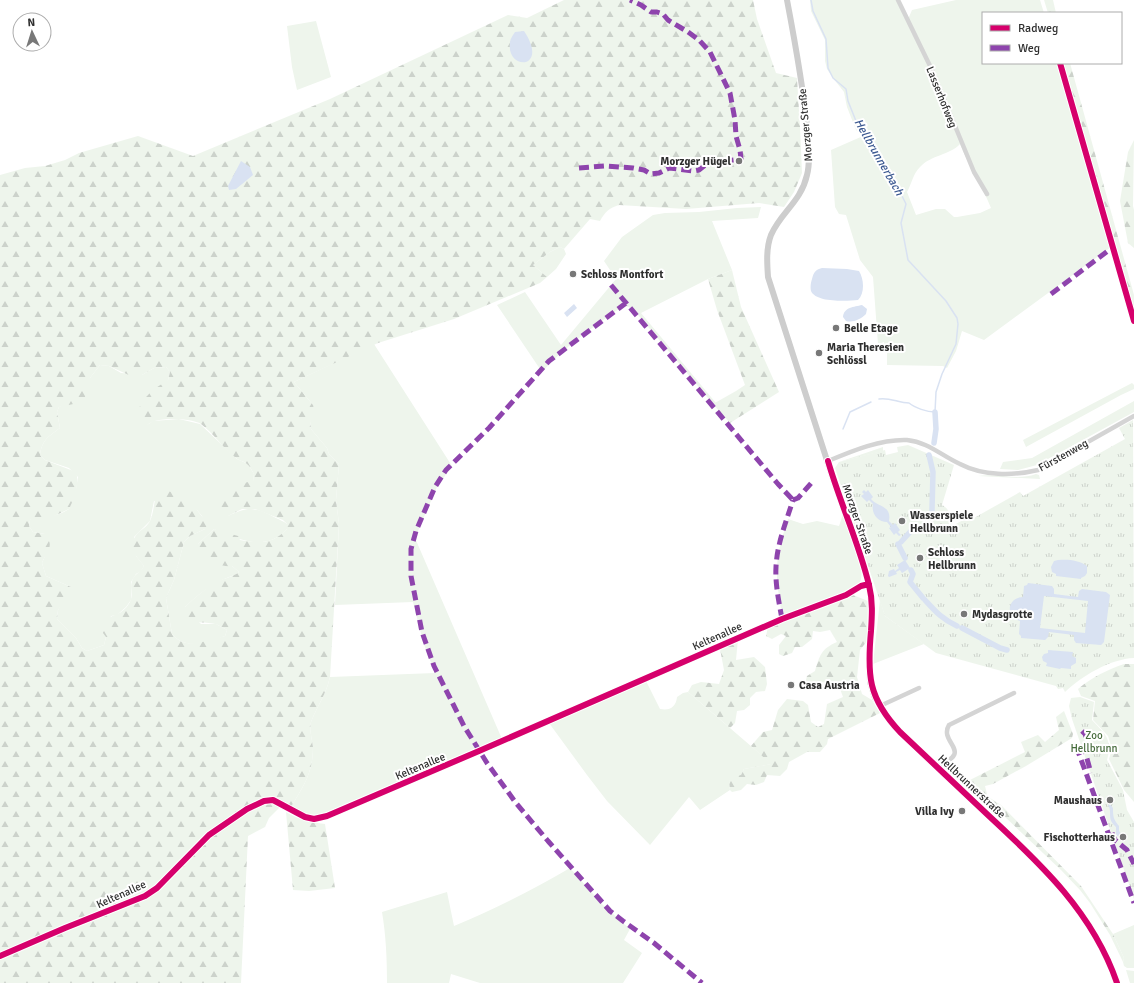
<svg xmlns="http://www.w3.org/2000/svg" width="1134" height="983" viewBox="0 0 1134 983" font-family="Signika,sans-serif">
<defs>
<pattern id="forest-firs" width="22" height="20" patternUnits="userSpaceOnUse"><rect width="22" height="20" fill="#eef5ec"/><path d="M5 1l3.5 6h-7zM16 11l3.5 6h-7z" fill="#ccd2cb"/></pattern>
<pattern id="park-tufts" width="24" height="20" patternUnits="userSpaceOnUse"><rect width="24" height="20" fill="#eef5ec"/><path d="M3 7l-1-3M5 7V3M7 7l1-3M15 17l-1-3M17 17v-4M19 17l1-3" fill="none" stroke="#ccd2cb"/></pattern>
</defs>
<rect width="100%" height="100%" fill="#fff"/>
<path fill="#eef5ec" fill-rule="evenodd" d="M810,0H897L905,18L909,17L912,10L956,0H1040L1044,13H983V63H1058L1111,247L984,340L962,331L956,351L947,368L943,366L887,365V353L884,342L878,344L873,277L860,260L846,215L839,214L835,207L831,150L863,136L856,130L847,107L844,92L833,78L827,69L825,61V40L811,11ZM960,144C969,166 982,186 991,208L980,213L957,217H954L945,209H936L916,215L907,192C912,183 913,174 920,167C931,155 950,155 960,144Z
M316,21L331,77L297,90L292,67L287,26Z
M761,207L758,218L712,221L732,270L708,279L641,313L716,403L713,404L638,315L636,316L629,307L623,306C595,326 565,346 542,372L497,305L525,292L561,345L616,279L604,261L622,237L653,215L665,213L699,212L737,208Z
M560,247L564,249L566,254L556,269L547,277L533,265L550,252Z
M374,344L452,466L437,487L415,538L502,739L338,810C318,817 310,818 291,807C304,785 313,773 313,747C312,739 309,729 311,722C317,706 326,695 330,677L435,673L423,642L413,602L335,605L339,524L336,500L339,464L329,454L327,448L311,429L310,421L313,405L294,382Z
M100,365L109,366L121,373L142,375L154,368L166,367L170,372L168,380L147,425L153,421L179,419L200,424L237,459L248,464L254,474L253,482L228,516C249,506 255,507 276,518C280,520 283,521 287,524V529C265,553 239,539 214,529L198,544L232,566L239,572C233,577 223,578 216,583C204,590 194,598 185,607L201,624H216L227,630L225,636C213,640 196,647 183,642C179,641 175,637 172,634L166,598L174,580L184,542L190,536L205,529L202,516L197,510L154,501L150,521L134,537L136,556L144,566L141,571L136,574L131,582V600L126,607L117,615L111,616L104,645L87,651L82,648L76,638L57,619L58,610L71,587L46,576L42,563L45,556V534L33,532L29,526L30,520L32,517C48,517 56,517 69,509L76,489L78,477L69,468L45,460L40,455C42,440 48,437 60,428L57,412L59,407L63,405L90,378Z
M1132,383L1134,385V389L1121,395L1026,447L1023,440Z
M1134,401V412L1037,465L1018,470L1000,469L1003,462L1032,458Z
M883,447V451L839,462Z
M1036,474L1039,475L1040,479L978,476C998,473 1017,481 1036,474Z
M843,514L861,568C863,582 859,586 848,592L782,616C780,600 776,583 777,567C778,550 783,534 788,519L803,524L817,521L839,526Z
M880,600L885,616L924,644L873,664Z
M646,681L660,709C670,711 676,707 677,697L683,693L688,692L772,764L744,769L741,775L729,781L730,790L700,810L689,797L650,845L607,801L587,775L549,723Z
M570,868L603,905L630,929L624,940L642,953L623,983H480L451,974L449,983H387C387,959 386,936 382,912L447,892L454,926C494,909 533,890 570,868Z
M1134,925V968H1127L1124,966L1123,962L1124,958L1113,934Z
M1126,970L1134,971V983H1130Z"/>
<path fill="url(#forest-firs)" fill-rule="evenodd" d="M564,0H753L757,19L776,73L797,78L800,127L802,173L794,192L784,207L759,203L686,209L619,205C609,208 605,212 600,221L590,219L564,249L560,247L550,252L533,265L547,277L540,283L454,319L378,343L294,382L313,405L315,414L310,421L311,429L327,448L329,454L339,464L336,500L339,524L330,677C326,695 317,706 311,722C309,729 312,739 313,747C313,773 304,785 291,807L281,806L269,818L265,827L248,836L241,983H0V175L25,168L45,166L65,160L79,153L138,136L193,156L330,99L508,15L527,18ZM100,365L109,366L131,376L142,375L154,368L166,367L170,372L168,380C152,390 141,398 136,417L146,427C151,416 191,418 201,424C213,433 224,449 236,458C239,461 244,461 247,464C250,466 252,471 254,474L253,481C250,482 246,482 244,483C233,488 218,504 219,515L228,516L242,509H255L283,520L287,524V529C272,545 259,543 240,540L238,536L214,529L198,544C199,547 200,551 202,553C207,562 222,567 232,566L239,572C233,577 225,578 218,581C206,588 195,597 185,607V614C196,626 202,621 215,624C219,625 223,628 227,630L225,636C213,639 194,646 183,642C179,641 175,637 172,634L166,598L174,580L184,542L190,536L205,529L208,524L197,510L180,495L160,488C153,498 155,510 150,521C148,525 143,529 139,532C126,545 134,554 144,566C141,572 134,574 132,581C129,589 135,596 128,605C118,619 109,611 100,629L106,637L104,645L87,651L82,648L76,638L57,619L58,610L70,594L71,587L46,576L42,563C47,551 55,546 45,534L33,532L29,526L30,520L33,517L50,518L69,509C74,499 80,483 76,472L45,460L40,455C42,440 48,437 60,428L57,412L59,407L78,403L88,394L90,378Z
M1044,0H1053L1056,13H1048Z
M1062,63H1070L1134,295V314Z
M1134,140L1133,206L1134,210V248L1128,243L1120,201L1128,152Z
M732,270L741,307L779,392L730,423L713,404L736,391L745,385L717,310L708,279Z
M853,595L868,601L867,641L860,650L857,677L862,694L872,700L880,713L828,739L827,744L820,752H807L789,762L787,769L780,776L767,775L764,782L756,785L747,784L741,790L732,792L730,790L729,781L733,776L741,775L744,769L771,764L751,746L763,732L772,730L778,710L787,699L803,701L808,705L811,722L818,727L824,724L827,704L843,697L839,686L818,681L813,686L808,687L805,684L807,676L815,671C820,655 821,649 837,642L830,630L820,632L813,631L812,639L802,647H795L792,653L783,656L779,654V645L786,636L781,634L772,639L766,636L768,627Z
M738,639L736,660L754,657L765,667L767,684L765,691L756,692L750,698V705L744,710L737,711L735,723L730,728L688,692L692,685L701,682L719,684L724,670L720,649Z
M1124,664H1134V802L1124,790L1109,759L1112,749L1108,736L1093,720L1095,701L1081,696L1078,689C1092,677 1107,670 1124,664Z
M1064,711L1073,734L1072,738L1026,766L993,784L985,786L987,794L983,797L970,785L966,787L947,769L956,767L970,780L1025,752L1021,742L1038,735L1045,742L1059,730L1056,717Z
M990,798L1001,805L1081,886L1113,934L1124,958L1123,962L1110,935L1090,903L1080,890L1061,870L987,800Z
M286,812C300,820 309,822 325,824L335,888L309,891L293,890Z"/>
<path fill="url(#park-tufts)" d="M1133,420L1134,658C1110,659 1082,676 1065,692L1063,688L1058,689L1056,686L936,653L885,616L835,468L839,462L885,450L886,455L898,452L897,447L908,445L954,465L942,505C950,509 951,517 952,525H954L972,515L974,518L1020,492L1023,496L1125,439L1119,428Z
M1080,697L1094,702L1092,720C1105,734 1113,739 1107,760L1123,790L1127,810L1134,822V899L1072,719L1069,706L1071,698Z"/>
<path fill="#d9e2f2" fill-rule="evenodd" d="M524,31C550,70 506,71 510,43C510,39 513,35 515,32Z
M241,161L250,167L253,175L236,189L229,190L228,186Z
M822,268L847,269L859,271C864,279 865,293 858,300C848,301 816,303 811,291C810,287 811,282 812,279C814,272 815,270 822,268Z
M574,304L577,308L567,317L564,313Z
M862,305L867,309L866,314C861,319 853,323 846,321L843,317C844,307 854,307 862,305Z
M864,490L866,492L868,490L873,497L871,499C877,507 892,505 889,521L893,525L895,523L900,530L898,532L901,535L899,536L896,533L894,535L889,528L891,527L887,522C878,522 871,514 873,504L869,500L867,502L861,496L864,494L862,492Z
M905,560L910,568L902,573L900,570L896,572L897,574L889,577L888,576L889,571L894,569L895,571L899,568L897,565Z
M1058,560C1068,559 1079,560 1087,566V573L1085,576L1081,578V579L1056,576V574L1052,572L1051,567L1054,561Z
M1028,583L1052,586L1054,589V594L1078,597L1079,591L1082,589L1106,592L1110,595L1104,642L1101,645L1076,643L1074,640V635L1049,632L1048,637L1045,640L1021,638V636L1019,634L1020,621C1005,616 1007,598 1023,597L1024,586L1027,585ZM1044,596L1088,601L1085,633L1040,628Z
M1048,650L1073,652L1072,656L1076,658V663L1071,666V669L1061,668L1060,669L1046,666L1047,663L1043,661L1042,657L1044,654L1048,653Z
M1110,804L1113,808C1113,816 1113,819 1119,826V831L1122,835L1117,836L1116,834V827C1106,818 1113,813 1108,805Z"/>
<g fill="none" stroke-linecap="round" stroke-linejoin="round">
<path stroke="#d9e2f2" stroke-width="1.5" d="M811,0L813,11L826,39L828,68L833,78L846,89L848,101L858,126L873,143L883,163L893,178L906,204L901,223L908,260L946,301L957,318L958,324L956,344L942,374L936,392L935,412C927,412 915,408 909,403C899,403 889,397 879,399
M843,429L850,412L871,402"/>
<path stroke="#d9e2f2" stroke-width="5.5" d="M934,443L936,429L935,412
M929,455L933,472L932,510
M901,542L910,532
M898,544L905,558
M911,570L913,574L910,582L923,598
M925,600C936,612 942,619 957,626
M962,628L1000,648L1007,650"/>
<path stroke="#d4d4d4" stroke-width="4.5" d="M898,0L932,70L974,172L987,194
M828,461C852,451 880,439 907,440C928,442 942,456 960,464C983,476 1013,476 1038,470L1134,416
M880,706L919,688
M936,766C976,752 938,743 949,725L1014,693
M0,956L65,928L145,896L157,888L209,835L247,809L264,801L273,800L305,817L314,819L327,816L479,751L782,619L846,595L861,586L869,584"/>
<path stroke="#cdcdcd" stroke-width="6" d="M787,0C795,42 803,84 807,127C808,142 811,160 807,175C801,202 781,212 771,235C766,248 767,263 768,277L832,476L861,558L869,584L872,609L869,658L870,682L875,698L880,706L892,724C925,758 961,790 996,822C1047,869 1094,916 1117,983"/>
<path stroke="#8e44ad" stroke-width="5" stroke-dasharray="10 5" stroke-linecap="butt" d="M579,168L605,166L633,168L644,170L651,174L659,173L669,168L694,171L699,170L708,163L741,159L740,150L736,136L735,120L730,93L710,52L699,40L688,32L668,20L663,14L657,12H651L641,5L630,0
M611,285L778,484L793,500
M1051,294L1113,247
M626,303L549,361L489,428L446,470L435,487L416,531L411,549V576L422,632L434,666L464,726L487,763L516,803L548,841L610,911L623,921L654,943L702,983
M793,500L798,498L813,481
M782,619C779,602 775,584 776,567C777,544 786,522 793,500
M1082,731L1085,734L1087,739L1084,748L1091,773
M1076,746L1134,903
M1112,833L1115,840L1127,850L1134,864"/>
<defs>
<path id="cycleway" d="M1060,63L1134,321
M828,461C840,503 859,543 869,585C873,601 872,616 871,631C867,675 868,698 900,732C930,760 959,788 989,816C1042,865 1093,913 1117,983
M0,956L65,928L145,896L157,888L209,835L247,809L264,801L273,800L305,817L314,819L327,816L479,751L782,619L846,595L861,586L869,584"/>
</defs>
<use href="#cycleway" stroke="#fff" stroke-width="8"/>
<use href="#cycleway" stroke="#d6006c" stroke-width="6"/>
</g>
<g fill="#787878" stroke="#fff" stroke-width="1.5">
<circle cx="739" cy="161" r="4"/>
<circle cx="573" cy="274" r="4"/>
<circle cx="836" cy="328" r="4"/>
<circle cx="819" cy="353" r="4"/>
<circle cx="902" cy="521" r="4"/>
<circle cx="920" cy="558" r="4"/>
<circle cx="964" cy="614" r="4"/>
<circle cx="791" cy="685" r="4"/>
<circle cx="1110" cy="800" r="4"/>
<circle cx="962" cy="811" r="4"/>
<circle cx="1123" cy="837" r="4"/>
</g>
<g text-anchor="middle" stroke-width="4" stroke-linejoin="round" paint-order="stroke">
<g font-size="11" fill="#2f2f2f" stroke="#fff">
<text transform="translate(942 97) rotate(68)" y="4">Lasserhofweg</text>
<text transform="translate(805 125) rotate(-95)" y="4">Morzger Straße</text>
<text transform="translate(1063 455) rotate(-29)" y="4">Fürstenweg</text>
<text transform="translate(858 519) rotate(71)" y="4">Morzger Straße</text>
<text transform="translate(717 636) rotate(-24)" y="4">Keltenallee</text>
<text transform="translate(420 766) rotate(-23)" y="4">Keltenallee</text>
<text transform="translate(972 786) rotate(43)" y="4">Hellbrunnerstraße</text>
<text transform="translate(121 894) rotate(-24)" y="4">Keltenallee</text>
</g>
<g font-size="11" font-weight="bold" fill="#2f2f2f" stroke="#fff" text-anchor="start">
<text x="731" y="165" text-anchor="end">Morzger Hügel</text>
<text x="581" y="278">Schloss Montfort</text>
<text x="844" y="332">Belle Etage</text>
<text x="827" y="351">Maria Theresien<tspan x="827" dy="13">Schlössl</tspan></text>
<text x="910" y="519">Wasserspiele<tspan x="910" dy="13">Hellbrunn</tspan></text>
<text x="928" y="556">Schloss<tspan x="928" dy="13">Hellbrunn</tspan></text>
<text x="972" y="618">Mydasgrotte</text>
<text x="799" y="689">Casa Austria</text>
<text x="1102" y="804" text-anchor="end">Maushaus</text>
<text x="954" y="815" text-anchor="end">Villa Ivy</text>
<text x="1115" y="841" text-anchor="end">Fischotterhaus</text>
</g>
<g font-size="11" fill="#466b3c" stroke="#fff">
<text x="1094" y="739">Zoo<tspan x="1094" dy="13">Hellbrunn</tspan></text>
</g>
<g font-size="12" font-style="italic" fill="#3d5a92" stroke="#fff">
<text transform="translate(879 157) rotate(60)" y="4">Hellbrunnerbach</text>
</g>
</g>
<rect x="982" y="12" width="140" height="52" fill="#ffffff" stroke="#acacac"/>
<rect x="990" y="25" width="20" height="6" fill="#d6006c" stroke="#acacac"/>
<text x="1018" y="32" font-size="12" fill="#2f2f2f">Radweg</text>
<rect x="990" y="45" width="20" height="6" fill="#8e44ad" stroke="#acacac"/>
<text x="1018" y="52" font-size="12" fill="#2f2f2f">Weg</text>
<g transform="translate(32 32) rotate(356)"><circle r="19" fill="#ffffff" stroke="#acacac"/>
<path d="M0-3L7 15L0 10L-7 15Z" fill="#787878"/>
<text y="-6" font-size="11" font-weight="bold" text-anchor="middle" fill="#2f2f2f">N</text>
</g>
</svg>
